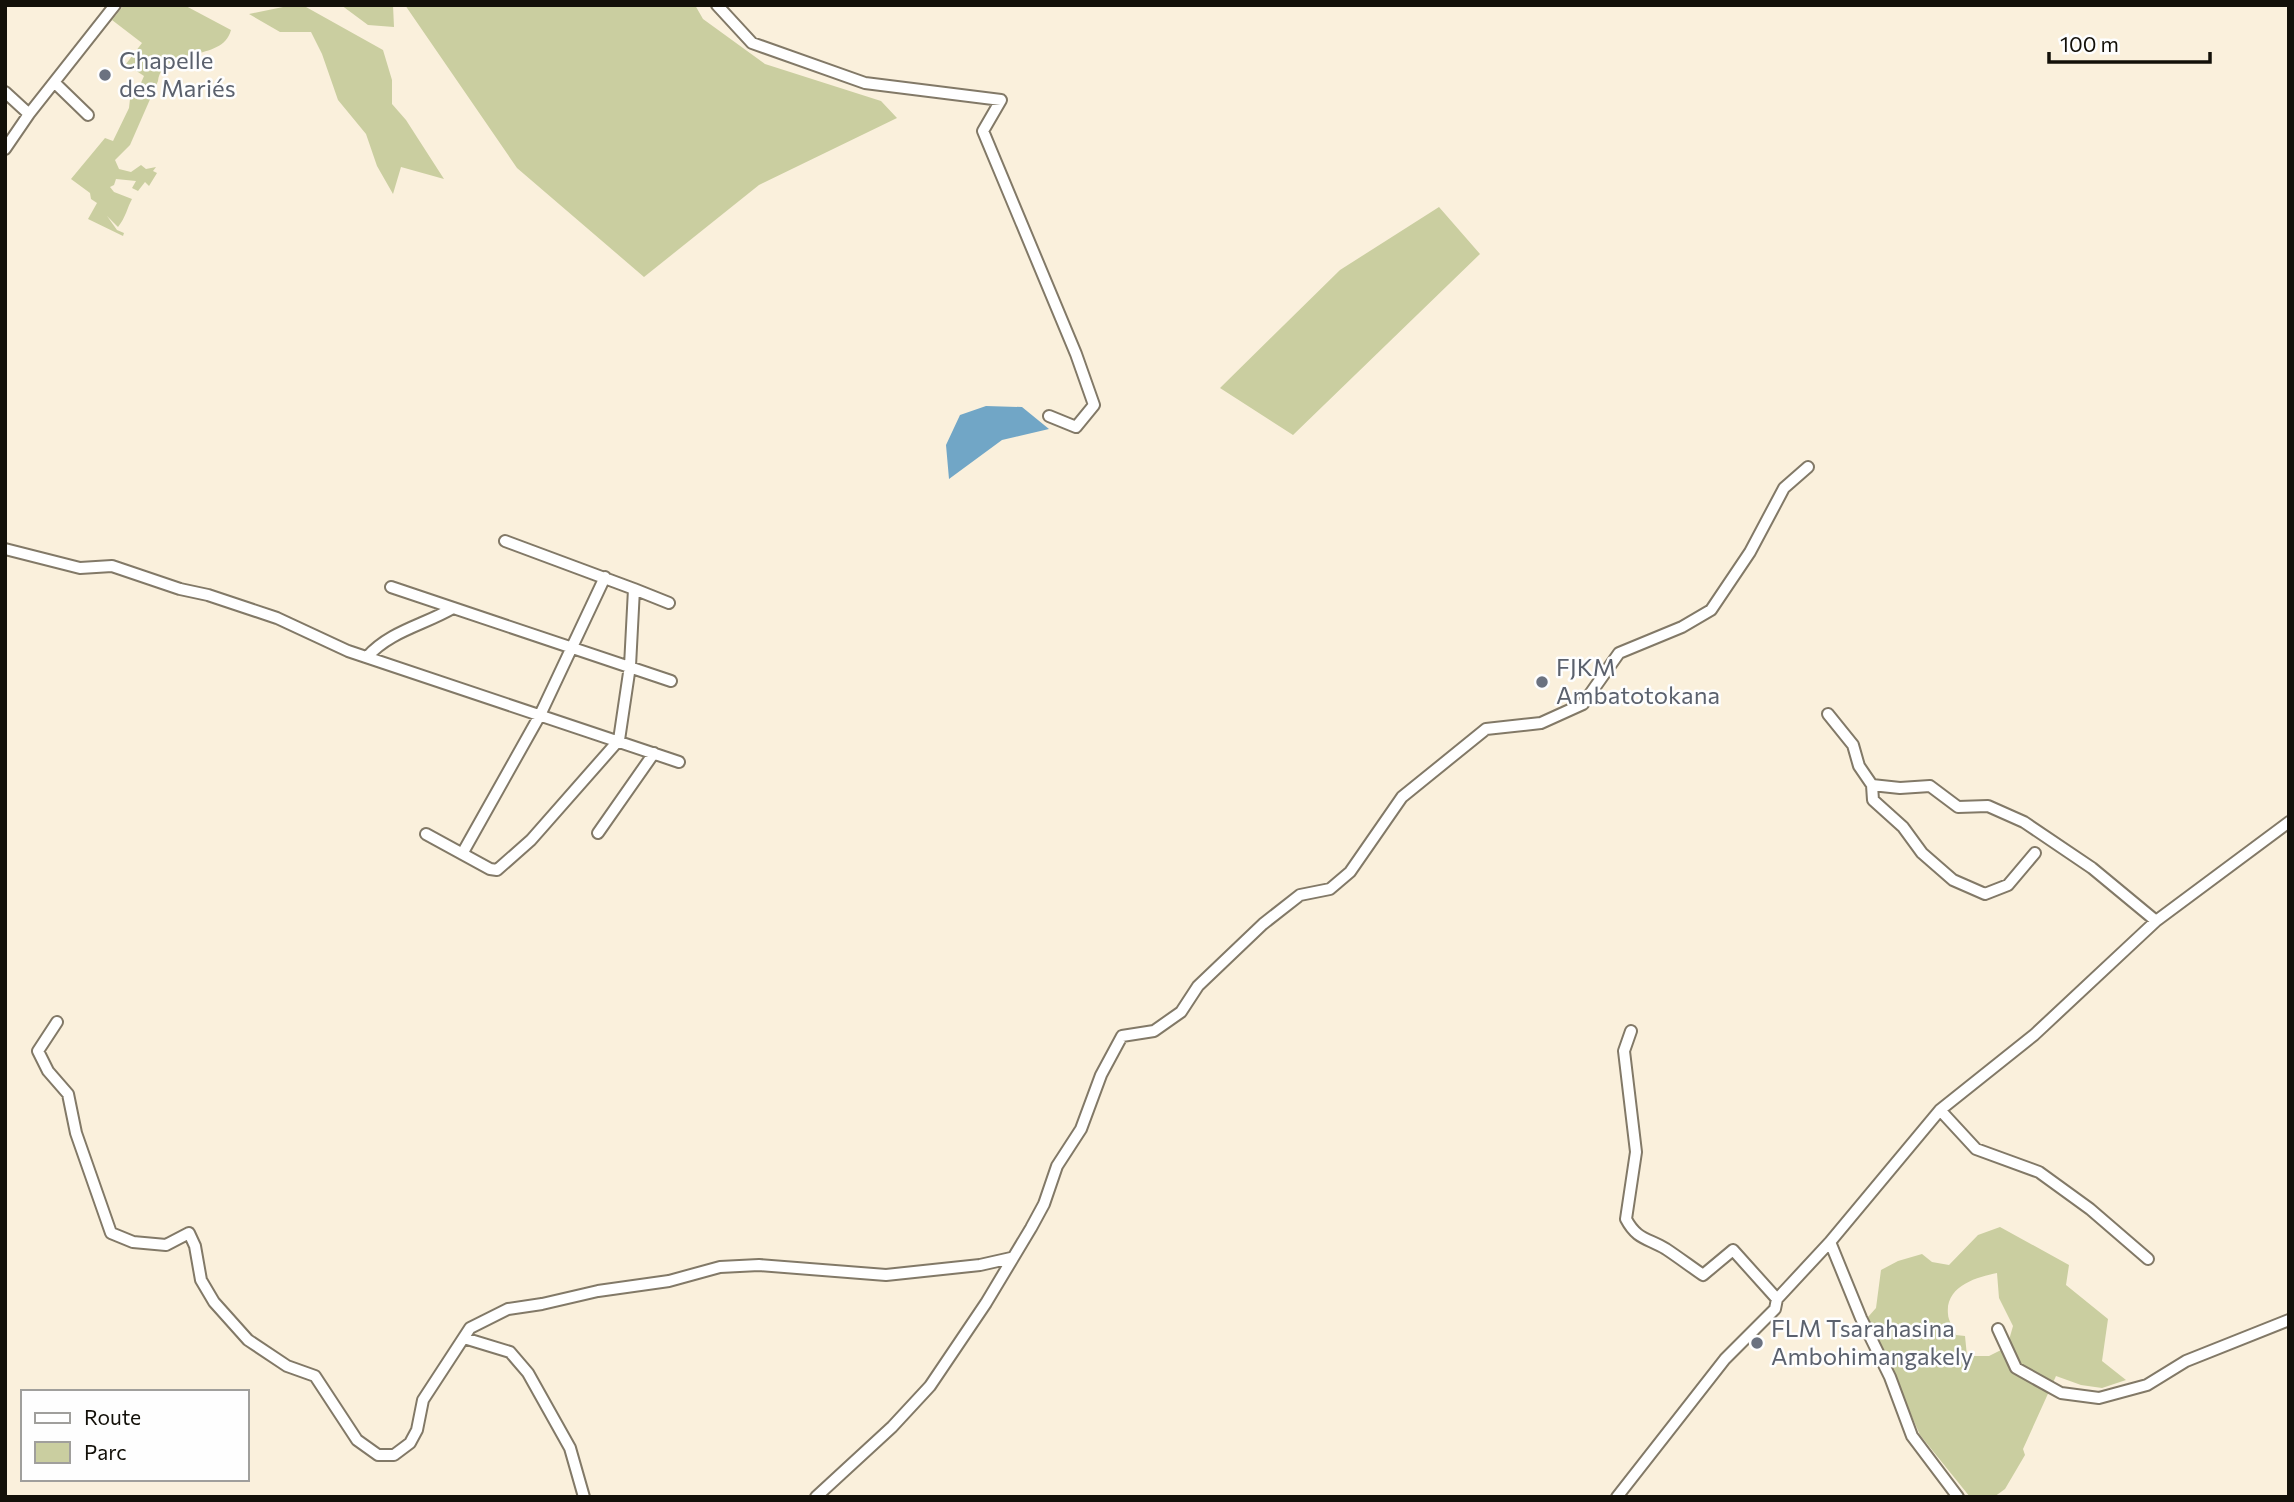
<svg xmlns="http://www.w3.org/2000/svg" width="2294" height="1502" viewBox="0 0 2294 1502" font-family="Commissioner,sans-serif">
<rect width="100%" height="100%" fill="#faf0dc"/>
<path fill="#cacea0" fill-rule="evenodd" d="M124,5H184L231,30C222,64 164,44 158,81L130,145L115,160L119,169L131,172L141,165L146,169L156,167L153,171L157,173L149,186L145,182L138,191L132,188L136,181L116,179L114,185L110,187L114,192L132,199C127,208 126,217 118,227L107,216L117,230L124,233L123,236L88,219L97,203L91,199L90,193L71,179L105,138L113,141L129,108L130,99L137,92L144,76L126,64L142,43L112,20Z
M341,5H393L394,27L368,25Z
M405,5H695L703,19L765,64L881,101L897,118L759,185L644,277L517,168Z
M283,7H306L383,50L392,80V104L406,120L444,179L401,167L393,194L377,166L366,134L338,100L322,54L311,32H280L249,14Z
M1439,207L1480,254L1293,435L1220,388L1340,270Z
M2000,1227L2069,1265L2066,1285L2108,1319L2102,1361L2126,1380L2102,1388L2081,1385L2056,1376L2023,1449L2025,1455L2005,1489L1994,1497H1970L1920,1435L1868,1317L1876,1308L1881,1270L1898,1261L1922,1254L1932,1262L1949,1265L1978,1235ZM1997,1273L1999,1298L2013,1326L2007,1347L1989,1356H1967L1965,1336L1956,1335C1954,1329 1948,1320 1948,1314C1945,1286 1977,1277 1997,1273Z"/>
<path fill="#71a6c6" d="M986,406L1022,407L1049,429L1002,440L949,479L946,445L960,415Z"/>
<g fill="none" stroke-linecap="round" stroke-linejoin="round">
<defs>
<path id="minor" d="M717,5L752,43L865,83L1001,100L983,131L1076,354L1094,405L1076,427L1049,416
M55,83L88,115
M5,92L29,114L115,5
M5,149L29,114
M5,549L80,568L112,566L180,589L208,595L277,618L348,651L679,762
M391,587L671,681
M634,589L669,603
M367,657C390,631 424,625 453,608
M1828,714L1853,745L1859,766L1872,785L1900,788L1930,786L1958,807L1988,806L2024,822L2092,868L2156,921
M1872,785L1873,800L1903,827L1922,853L1953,880L1985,894L2008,885L2035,853
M598,833L654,753
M426,834L490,869L497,870L531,840L619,740L630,666L634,589L505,541
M462,854L540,715L605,577
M57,1022L38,1051L48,1071L68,1094L76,1133L111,1233L133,1242L166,1245L189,1233L195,1246L201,1280L214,1302L248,1340L287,1366L315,1376L357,1440L378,1455H394L410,1443L417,1430L423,1400L470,1328L508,1309L542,1304L598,1291L669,1281L720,1267L759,1265L886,1275L980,1265L1011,1258
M1631,1031L1624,1051L1636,1152L1626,1219C1637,1240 1648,1238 1666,1249C1678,1257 1690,1266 1703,1275L1733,1250L1777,1299
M1940,1110L1976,1149L2039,1172L2090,1209L2148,1259
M1830,1242L1861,1318L1890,1377L1912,1436L1958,1497
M1998,1329L2016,1368L2061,1393L2099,1398L2147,1385L2186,1361L2289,1320
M464,1338L510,1352L528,1373L570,1448L584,1497
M816,1497L892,1427L930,1386L986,1303L1031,1228L1044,1204L1057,1166L1081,1129L1101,1075L1122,1036L1154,1031L1181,1012L1198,986L1263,924L1300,895L1330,889L1350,872L1402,797L1486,729L1541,723L1583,704L1619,653L1682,627L1711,610L1750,552L1784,488L1808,467
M1617,1497L1725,1359L1775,1309L1777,1299L1830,1242L1940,1110L2034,1035L2156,921L2289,822"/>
</defs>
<use href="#minor" stroke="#827967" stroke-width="14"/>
<use href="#minor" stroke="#fff" stroke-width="10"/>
</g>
<g fill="#6b7280" stroke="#fefefe" stroke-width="2.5">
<circle cx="105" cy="75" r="7"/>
<circle cx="1542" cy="682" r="7"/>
<circle cx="1757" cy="1343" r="7"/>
</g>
<g text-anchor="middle" stroke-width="5" stroke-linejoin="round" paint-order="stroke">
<g font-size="24" fill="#5b616d" stroke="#fefefe" text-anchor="start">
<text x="119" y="69">Chapelle<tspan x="119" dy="28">des Mariés</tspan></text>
<text x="1556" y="676">FJKM<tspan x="1556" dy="28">Ambatotokana</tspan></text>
<text x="1771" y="1337">FLM Tsarahasina<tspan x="1771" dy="28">Ambohimangakely</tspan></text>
</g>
</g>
<rect width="2294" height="1502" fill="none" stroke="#131009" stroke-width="14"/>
<rect x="21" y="1390" width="228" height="91" fill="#fefefe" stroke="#a09f9c" stroke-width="2"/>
<rect x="35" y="1413" width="35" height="10" fill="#ffffff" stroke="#a09f9c" stroke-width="2"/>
<text x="84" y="1425" font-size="21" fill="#131009">Route</text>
<rect x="35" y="1442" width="35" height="21" fill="#cacea0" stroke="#a09f9c" stroke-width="2"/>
<text x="84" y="1460" font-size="21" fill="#131009">Parc</text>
<path d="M2049 52v10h161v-10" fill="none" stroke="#131009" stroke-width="3.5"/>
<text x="2060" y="52" font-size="21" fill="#131009" stroke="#fefefe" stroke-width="5" paint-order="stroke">100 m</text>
</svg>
